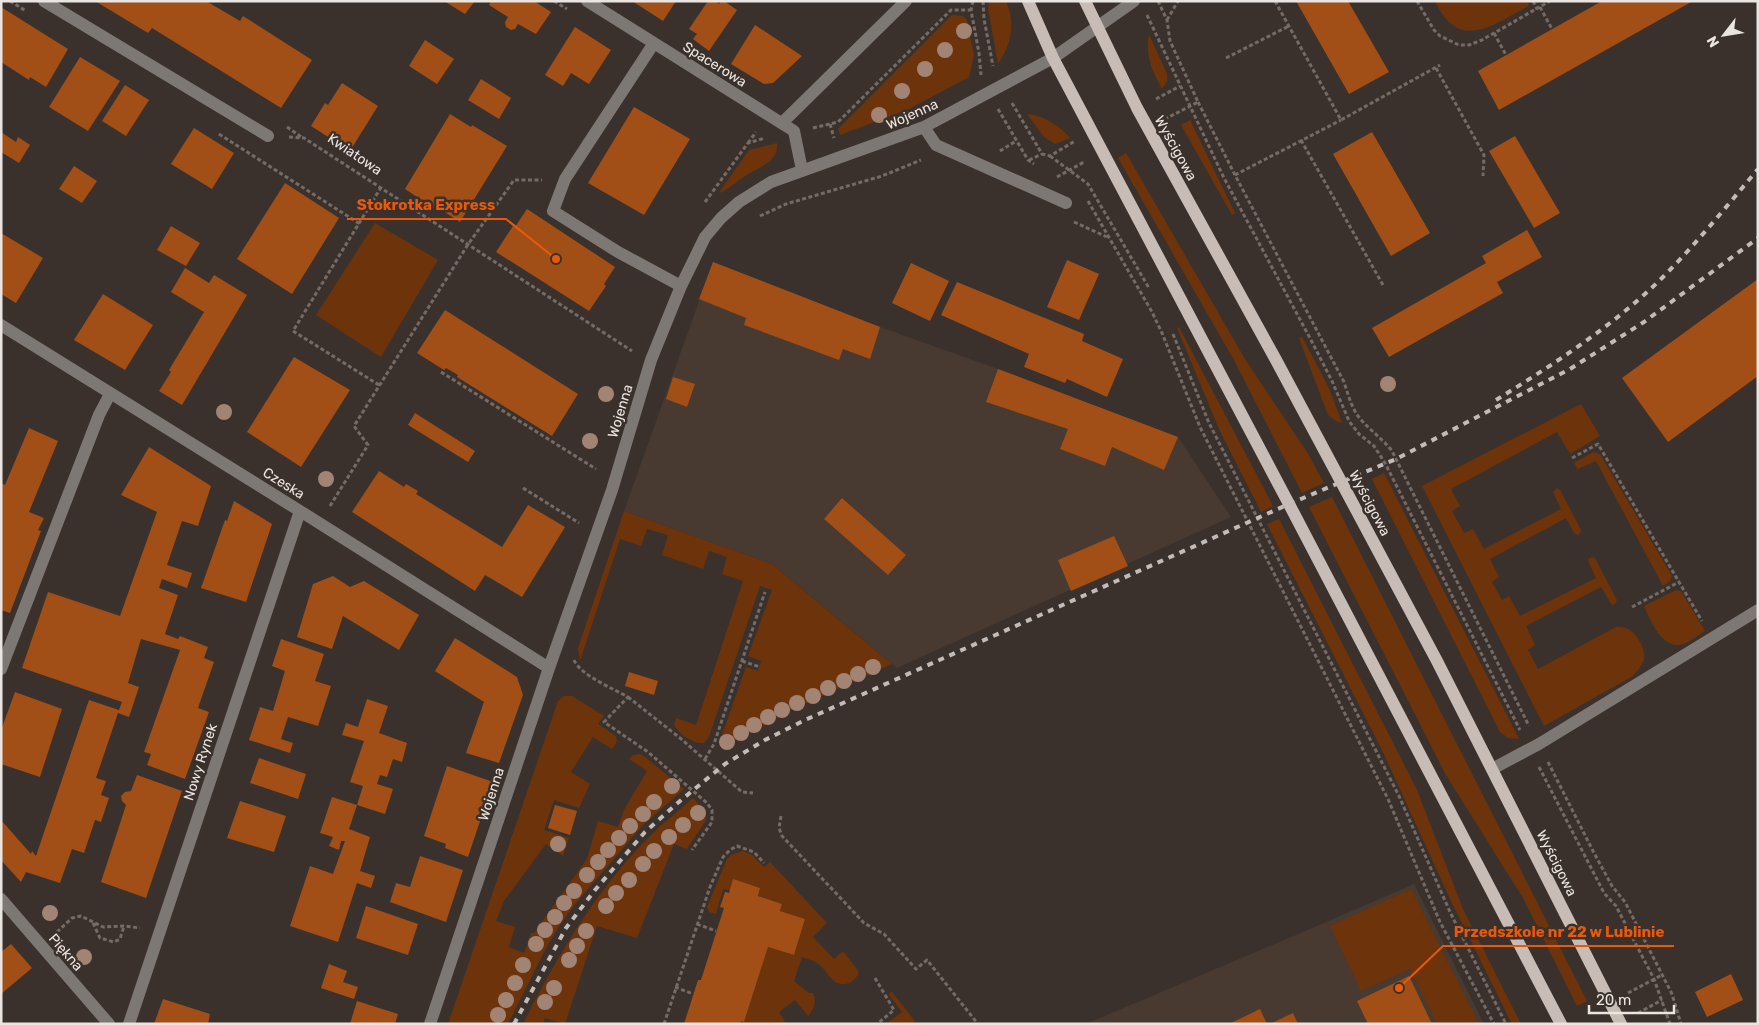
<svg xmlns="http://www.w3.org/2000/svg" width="1759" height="1025" viewBox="0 0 1759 1025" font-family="Rubik,sans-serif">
<rect width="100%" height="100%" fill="#3b312c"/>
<path fill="#483931" d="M713,262L880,327L998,369L1178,437L1231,517L897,668L772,564L624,511Z
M1414,884L1484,1024H1086L1310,929Z"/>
<path fill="#6d330b" d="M989,1H1006C1016,23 1011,45 998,64L988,8Z
M1435,1H1527L1529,6C1493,25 1459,53 1435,1Z
M952,15L963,16L967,20L974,55L969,77L909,109L840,135L838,129Z
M1149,34L1167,74V81L1162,89C1152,71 1145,55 1149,34Z
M1027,114C1044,116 1059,125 1070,138L1055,144L1044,137Z
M1190,120L1235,213L1232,215L1181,125Z
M777,143C779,164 757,167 744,177C736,182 729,188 721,193L720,191L749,150Z
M1126,153L1245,359L1307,452L1324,483L1302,493L1235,362L1118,158Z
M375,223L438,260L381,357L316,315Z
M1179,327L1273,506L1261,512L1219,429L1177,328Z
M1302,337L1329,388L1342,423L1336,421L1328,415L1299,338Z
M1581,404L1600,436L1570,454L1557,432L1451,489L1460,506L1452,511L1464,533L1473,529L1484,549L1561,509L1553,492L1557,488L1560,490L1581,530L1580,533L1578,535L1574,533L1566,518L1490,559L1499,577L1492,582L1502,600L1509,596L1520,616L1596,578L1588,561V559L1592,557L1595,558L1617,600L1615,604L1612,605L1601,587L1526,626L1535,645L1528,650L1538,669L1616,627C1620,627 1625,627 1628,629C1637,633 1646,650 1644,659C1642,666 1637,671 1633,676L1544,726L1422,486Z
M1593,452L1600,454L1672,576L1670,581L1663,586L1596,461L1578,469L1574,463Z
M1384,473L1516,733L1519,739L1508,738L1500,732L1372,479Z
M1332,497L1587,1001L1577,1006L1523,898L1446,775L1309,507Z
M624,511L772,564L892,664L785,713L722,749L719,743L746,667L758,671L761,661L748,656L772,590L760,586L709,737L704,743C693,744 679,734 674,725L676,718L696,725L743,581L722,574L727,557L709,551L703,569L662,555L668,535L647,529L641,546L620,539L580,661L578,648Z
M1279,519L1417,790L1463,909L1521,1024H1512L1450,899L1383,752L1267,524Z
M1676,590L1681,591L1705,631C1698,635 1691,641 1684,644C1662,651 1651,621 1644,606Z
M564,696H572L604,716L598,724L616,736L617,742L612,749L593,737L571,772L590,784L579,808L554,800L544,830L569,838L563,856L546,844L504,901L496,921L515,927L509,947L524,953L531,933H534L587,859L598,821L618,827L624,810L647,771L629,759L633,755L640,754L645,757L684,789L643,825L576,903L559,926L543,954L508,1024H448L558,701Z
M693,798L706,812V820L687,849L674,844L637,938L597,926L565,1024L545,1018L543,1024H523C557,956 598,887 652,834C665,821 680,810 693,798Z
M743,851L752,855L764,867L770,862L827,923L813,937L834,959L843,951L859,972C857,977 854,981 849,983C832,989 828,970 817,963C813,960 807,959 802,957L794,981L809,993H813C817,1002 814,1009 808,1016L795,1000L779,1012L786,1024H740L741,1021L744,1022L768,947L794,955L805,919L780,911L782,904L758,896L760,888L733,880L730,890L723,889L716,914L709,912L707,907L727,859L731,855Z
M1411,889L1479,1024H1437L1410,969L1361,991L1330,926Z
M891,991L915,1021L912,1024H886L902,1012L889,995Z"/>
<path fill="#a14f16" d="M95,1H206L240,21L243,16L312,60L281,108L152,28L148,33Z
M444,1H475L465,14Z
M491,1H534L551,12L536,34L518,24L515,29L511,30L506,27L505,22L508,17L489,5Z
M632,1H676L663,21Z
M708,1H716L719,4L721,1H724L737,10L709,51L693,39L697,34L689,29Z
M1296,1H1348L1389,72L1349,94Z
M1602,1H1693L1499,110L1478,71Z
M1,7L68,49L46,87L30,77L29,80L1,62Z
M755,25L802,56L773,83L764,84L731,64Z
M575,27L611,50L589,84L571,73L563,86L545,75Z
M425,40L454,59L437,84L409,66Z
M80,57L120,81L88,131L49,107Z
M481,79L511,98L499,119L468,100Z
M342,83L378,106L350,151L311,126L325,103L328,105Z
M125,85L149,100L126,136L102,121Z
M634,107L690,139L644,215L588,183Z
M450,114L471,127L472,125L507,146L460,222L440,209L438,211L405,189Z
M194,128L234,153L212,189L171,164Z
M1,132L16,142L18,137L30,145L19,163L1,152Z
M1372,132L1430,233L1391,256L1333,154Z
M1515,136L1560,213L1534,228L1489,151Z
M74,166L97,181L82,203L59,189Z
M285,183L339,218L292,294L237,259Z
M527,209L615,267L604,284L606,286L589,311L496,252L513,226L515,227Z
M171,226L200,243L186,266L157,250Z
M1527,230L1542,257L1497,282L1503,293L1389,357L1372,328L1486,263L1482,256Z
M1,233L43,258L16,303L1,294Z
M1067,260L1099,274L1079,320L1047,307Z
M713,262L880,327L870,359L843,349L839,360L744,325L746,318L699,299Z
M911,263L949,281L930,321L892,303Z
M185,268L209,283L214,275L247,295L182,405L159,391L171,372L169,370L204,312L171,292Z
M1758,279V376L1668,442L1622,378Z
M957,282L1084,334L1082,341L1123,359L1107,397L1067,379L1065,383L1024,367L1029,354L941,315Z
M103,294L153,325L125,370L74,340Z
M445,310L578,394L552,436L457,377L458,375L446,368L444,370L417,353Z
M294,357L350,390L301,467L247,432Z
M998,369L1178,437L1164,470L1112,447L1105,466L1060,449L1068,429L986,402Z
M673,377L695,384L687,407L666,399Z
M415,413L475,451L468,462L408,425Z
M29,428L58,441L29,512L44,518L38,530L41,531L10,613L1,610V483L5,485Z
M149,447L211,486L198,526L182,521L167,565L192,573L187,588L162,579L159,588L178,595L165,634L178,639L180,636L208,647L204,658L214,662L198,708L209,712L185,779L147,765L151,754L144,752L180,650L141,639L128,683L139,687L129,717L118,713L96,778L106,781L101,795L109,798L101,822L95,820L84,853L72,849L60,883L26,872L21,882L1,860V820L31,854L32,851L36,856L89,700L119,710L122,702L22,668L48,592L120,616L157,512L121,495Z
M379,471L404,487L406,484L418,491L416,494L502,547L528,505L565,527L522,597L485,575L475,591L352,512Z
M842,498L906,555L888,575L824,519Z
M234,501L272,524L246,602L201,588L225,520L227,521Z
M1114,536L1128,566L1071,591L1058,560Z
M333,576L350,587L364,581L419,615L399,650L343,616L332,649L297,637L313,584Z
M455,638L517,677L523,695L499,763L466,753L484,702L435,671Z
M281,639L324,654L315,681L331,686L318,726L288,717L281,739L293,743L290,753L249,740L260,707L273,711L285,671L272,666Z
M629,672L658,681L654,695L625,686Z
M15,692L62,709L40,777L1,764V730Z
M367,699L388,706L379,733L407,743L402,762L393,759L387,777L380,775L377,784L393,789L385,814L357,805L363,786L350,782L364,741L342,735L346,723L358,727Z
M259,758L306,774L298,799L250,783Z
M447,766L493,782L468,857L445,848L446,844L424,836Z
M137,775L182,791L146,898L101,882L126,805L122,801L121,796L125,792L131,791Z
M332,797L357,805L349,829L370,837L360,871L375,876L371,888L357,883L338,942L290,926L310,866L333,874L345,841H341L339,850L329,846L333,837L320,833Z
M240,801L286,816L274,852L227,838Z
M555,805L577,811L570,835L548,828Z
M420,856L463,870L446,922L390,902L396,883L410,887Z
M733,879L760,888L758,896L782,904L780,911L805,919L794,955L768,947L744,1022L741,1021L740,1024H684L698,980H701L724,908L720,907L725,892L729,893Z
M366,906L418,924L408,955L356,938Z
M11,944L32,968L1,994V952Z
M329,964L347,971L343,982L358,987L354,999L321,988Z
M1731,974L1743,1000L1707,1017L1695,992Z
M1409,976L1432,1024H1368L1357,1001Z
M163,999L210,1014L208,1024H154Z
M357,1001L398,1014L395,1024H350Z
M1260,1009L1267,1024H1229Z
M1293,1013L1298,1024H1270Z"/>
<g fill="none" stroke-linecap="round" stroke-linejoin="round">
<path stroke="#746b67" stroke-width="3" stroke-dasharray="4 2.5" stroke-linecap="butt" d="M10,1L26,11
M554,1L567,9
M973,1L971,10L979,53L981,75
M983,1L984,19L993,66
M1158,1L1167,20L1170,41L1198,102L1167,118
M1275,1L1341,120L1440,65
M1417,1L1434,30L1440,36L1459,45H1469L1482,40L1550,1
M1533,1L1537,9
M1540,7L1552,29
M1147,15L1224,178L1311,340L1332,381L1349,421L1359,434L1374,446L1385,463L1520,730
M1167,20L1178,1
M1494,33L1506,55
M1226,58L1289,26
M1436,68L1484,155L1483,176
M1156,99L1180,86
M1198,102L1235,175L1344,382C1348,394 1351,406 1358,416C1368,429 1382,438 1392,451L1529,726
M1012,103L1042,154L1050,156L1075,141
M998,109L1028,160L1034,164
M830,124L834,138
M287,127L303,138
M813,128L838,122L951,10H971
M219,134L360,224
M289,137L304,138L632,351
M1301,140L1383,285
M748,143L756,132
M1000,151L1016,141
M1050,156L1088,184L1149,288
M1029,160L1042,154
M1235,175L1341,120
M1057,177L1084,162
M1088,201L1152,312L1162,333L1200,427L1388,799L1440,922L1494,1024
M705,202L748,143L765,138
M760,216L786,204L882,176L921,160
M1074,222L1107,237
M1173,334L1209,423L1399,796L1450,912L1506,1024
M441,372L596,469
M379,385L293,331L380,189
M1572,458L1598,444L1679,582
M523,488L579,523
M330,506L368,445L354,426L467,246L514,180H542
M1632,607L1679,582L1702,621
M574,660C580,675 614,689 628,697L604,722L648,752L707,803L712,810V822L692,850
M742,661L760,667
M628,697L680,738L742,792L753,793
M705,759L714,744L765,592
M1548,762L1593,851L1612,886L1625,902L1672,994L1681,1024
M1539,767L1604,893L1616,906L1654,979L1670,1024
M781,816L779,828L782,836L864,923L884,934L916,969L927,960L978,1024
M93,923L100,938L114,942L120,939L124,926
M697,924L716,931
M57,932L72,918L81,916L103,927L124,926L140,928
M875,978L894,1010L877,1024
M675,987L693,994
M1628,993L1662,975
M1638,1013L1662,1000
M664,1024L710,887L723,857L730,850L737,846L754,852L764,863"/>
<path stroke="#7e7875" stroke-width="12" d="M44,1L268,136
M587,1L794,131L802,170
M654,43L565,179L553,211L618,252L681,286
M782,123L906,1
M924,127L936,145L1066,203
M1,325L300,511L549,668
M1,669L99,415L110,394
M1492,769L1539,744L1758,610
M1,899L109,1024
M129,1024L300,511
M430,1024L549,668L612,490L651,360L681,286L705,237L721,218L739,202L771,182L924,127L1053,58L1134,1"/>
<path stroke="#c7bcb6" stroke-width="12" d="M1028,1L1053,58L1289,504L1561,1024
M1085,1L1137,108L1276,360L1437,661L1621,1024"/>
<path stroke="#c2bbb7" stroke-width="4" stroke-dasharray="6 6" stroke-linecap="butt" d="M1496,400C1554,364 1613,326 1662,278C1696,244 1727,206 1758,169
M514,1024L566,928L595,890L645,832L680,801L725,764L765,740L805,720L1289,504L1396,459L1570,369L1644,322L1758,238"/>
</g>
<g fill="#a28474">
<circle cx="964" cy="31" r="8"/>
<circle cx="945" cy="50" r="8"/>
<circle cx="925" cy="69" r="8"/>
<circle cx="902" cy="91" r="8"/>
<circle cx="879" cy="115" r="8"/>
<circle cx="1388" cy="384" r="8"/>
<circle cx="606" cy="394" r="8"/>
<circle cx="224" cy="412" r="8"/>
<circle cx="590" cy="441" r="8"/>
<circle cx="326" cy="479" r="8"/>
<circle cx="873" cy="667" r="8"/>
<circle cx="858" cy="674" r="8"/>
<circle cx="844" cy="681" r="8"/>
<circle cx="828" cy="688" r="8"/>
<circle cx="813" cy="696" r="8"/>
<circle cx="797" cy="703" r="8"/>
<circle cx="782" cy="710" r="8"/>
<circle cx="768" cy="717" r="8"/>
<circle cx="754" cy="725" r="8"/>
<circle cx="741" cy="733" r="8"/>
<circle cx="727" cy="742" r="8"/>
<circle cx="672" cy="786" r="8"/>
<circle cx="654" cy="802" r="8"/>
<circle cx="698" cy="813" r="8"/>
<circle cx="643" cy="814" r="8"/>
<circle cx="683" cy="825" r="8"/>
<circle cx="630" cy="826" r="8"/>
<circle cx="669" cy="837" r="8"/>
<circle cx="619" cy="838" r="8"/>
<circle cx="558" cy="844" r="8"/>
<circle cx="608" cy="850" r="8"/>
<circle cx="654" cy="851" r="8"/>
<circle cx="598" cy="862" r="8"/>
<circle cx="643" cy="864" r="8"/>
<circle cx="587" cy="875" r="8"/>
<circle cx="629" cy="880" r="8"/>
<circle cx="574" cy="891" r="8"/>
<circle cx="616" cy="893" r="8"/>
<circle cx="564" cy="903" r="8"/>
<circle cx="606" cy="906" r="8"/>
<circle cx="50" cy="913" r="8"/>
<circle cx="555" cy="917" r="8"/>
<circle cx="545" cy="930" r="8"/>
<circle cx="586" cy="931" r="8"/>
<circle cx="536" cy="944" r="8"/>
<circle cx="577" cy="946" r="8"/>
<circle cx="84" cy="957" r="8"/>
<circle cx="569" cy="960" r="8"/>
<circle cx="523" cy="965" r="8"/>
<circle cx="515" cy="983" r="8"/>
<circle cx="554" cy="988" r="8"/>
<circle cx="506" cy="1000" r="8"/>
<circle cx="545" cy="1002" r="8"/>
<circle cx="498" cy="1015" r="8"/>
</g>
<g text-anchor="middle" stroke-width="5" stroke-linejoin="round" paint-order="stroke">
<g font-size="14" fill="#ebe5e1" stroke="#3b312c">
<text transform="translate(715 64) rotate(32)" y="5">Spacerowa</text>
<text transform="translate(912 114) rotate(-24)" y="5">Wojenna</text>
<text transform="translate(1176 148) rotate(61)" y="5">Wyścigowa</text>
<text transform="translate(355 154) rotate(34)" y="5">Kwiatowa</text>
<text transform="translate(620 411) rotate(-73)" y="5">Wojenna</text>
<text transform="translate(284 483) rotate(32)" y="5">Czeska</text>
<text transform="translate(1370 503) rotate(62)" y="5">Wyścigowa</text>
<text transform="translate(200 762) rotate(-72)" y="5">Nowy Rynek</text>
<text transform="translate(491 794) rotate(-72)" y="5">Wojenna</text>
<text transform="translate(1557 863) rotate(63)" y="5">Wyścigowa</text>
<text transform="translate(66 952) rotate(49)" y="5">Piękna</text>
</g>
</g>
<path fill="none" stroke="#e8590c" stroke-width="2" d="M556 259L506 219H347M1399 988L1443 946H1674"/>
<g fill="#e8590c" stroke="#3b312c" stroke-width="2">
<circle cx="556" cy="259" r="5"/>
<circle cx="1399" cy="988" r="5"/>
</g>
<g font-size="15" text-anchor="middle" font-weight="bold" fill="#e8590c" stroke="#3b312c" stroke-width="5" stroke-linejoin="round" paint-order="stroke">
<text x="426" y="210">Stokrotka Express</text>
<text x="1559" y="937">Przedszkole nr 22 w Lublinie</text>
</g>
<rect width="1759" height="1025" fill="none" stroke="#ebe5e1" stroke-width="5"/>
<g transform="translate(1724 35) rotate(239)" stroke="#3b312c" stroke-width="4" paint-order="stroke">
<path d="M0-4L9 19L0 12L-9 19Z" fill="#ebe5e1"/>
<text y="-8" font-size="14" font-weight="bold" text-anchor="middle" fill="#ebe5e1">N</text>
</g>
<path d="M1589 1005v8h85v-8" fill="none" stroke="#ebe5e1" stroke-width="2.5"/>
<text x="1596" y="1005" font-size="15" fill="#ebe5e1" stroke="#3b312c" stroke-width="4" paint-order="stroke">20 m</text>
</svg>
